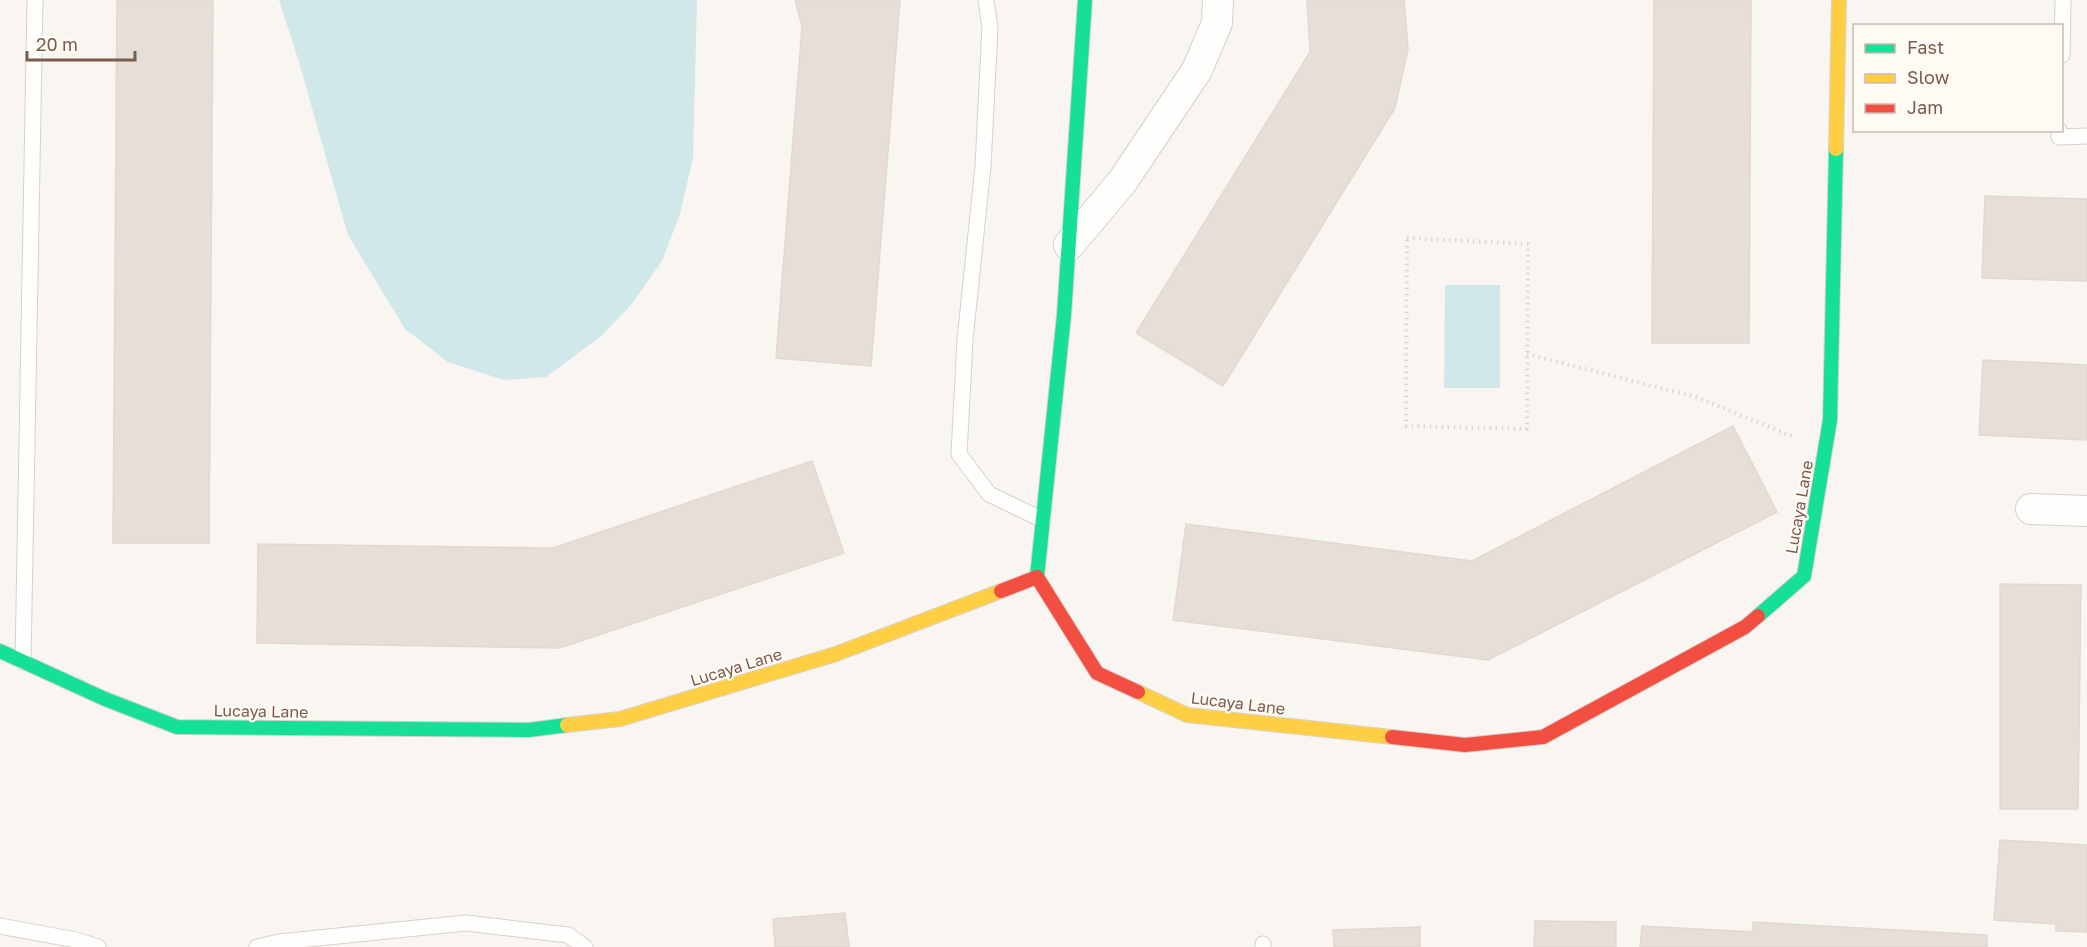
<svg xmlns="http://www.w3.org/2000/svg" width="2087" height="947" viewBox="0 0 2087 947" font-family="'Golos Text',sans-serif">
<rect width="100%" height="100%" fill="#f9f5f0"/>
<path fill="#d0e8ea" d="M279,0H697L693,158L680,214L662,261L631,305L600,337L546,377L504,380L448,362L405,329L348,235L299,62Z
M1445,285H1500V388H1444Z"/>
<path fill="#e6ded7" stroke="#e2d8d2" stroke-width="1.5" d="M117,0H213L209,543H113Z
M795,0H900L871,366L776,358L802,26Z
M1307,0H1404L1408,49L1395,108L1223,386L1136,333L1310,52Z
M1654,0H1751L1749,343H1652Z
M1985,196L2087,199V281L1982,278Z
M1983,360L2087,365V440L1979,435Z
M1733,426L1777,512L1488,660L1173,620L1186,524L1472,561Z
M812,461L844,553L560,648L257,643L258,544L553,548Z
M2000,584L2081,585L2078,809H2000Z
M2000,840L2087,845V932L2056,931V924L1994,920Z
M845,913L849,947H775L773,919Z
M1535,921L1616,922V947H1534Z
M1753,922L1987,935V947H1640L1642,926L1753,932Z
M1420,927V947H1334L1333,930Z"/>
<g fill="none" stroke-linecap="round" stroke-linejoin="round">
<defs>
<path id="lane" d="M986,0L990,28L983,166L965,340L959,454L989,494L1043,520
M2062,55L2063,0
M2059,130V137L2087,136
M23,662L35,0
M0,926L76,940L98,947
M1263,944V947
M257,947L279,942L466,923L568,935L585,947"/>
<path id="street" d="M1069,245L1122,182L1197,70L1217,23L1218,0
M2031,509L2087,511"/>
<path id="fast" d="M1037,577L1064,315L1085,0
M1758,616L1804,576L1830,420L1836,149
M0,651L105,699L177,727L529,730L567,725"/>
<path id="slow" d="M1836,149L1839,0
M1138,692L1187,715L1392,737
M567,725L620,719L836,654L1001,591"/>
<path id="jam" d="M1001,591L1037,577L1097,673L1138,692
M1392,737L1465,745L1543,737L1745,627L1758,616"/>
</defs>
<use href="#lane" stroke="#d7d1cb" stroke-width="17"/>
<use href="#street" stroke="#d7d1cb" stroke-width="32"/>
<use href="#fast" stroke="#d9d2cb" stroke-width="16"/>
<use href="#slow" stroke="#d9d2cb" stroke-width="16"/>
<use href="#jam" stroke="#d9d2cb" stroke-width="16"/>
<path stroke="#dcd5d0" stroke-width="4" stroke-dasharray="1.5 4.5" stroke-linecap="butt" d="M1407,238L1528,244L1527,429L1406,426Z
M1527,354L1696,397L1792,436"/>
<use href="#lane" stroke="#fefefd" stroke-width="15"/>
<use href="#street" stroke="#fefefd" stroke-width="30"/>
<use href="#fast" stroke="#16e098" stroke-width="14"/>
<use href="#slow" stroke="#ffcf43" stroke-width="14"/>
<use href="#jam" stroke="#f24e42" stroke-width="14"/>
</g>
<g text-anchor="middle" stroke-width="4.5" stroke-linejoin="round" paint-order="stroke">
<g font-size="16" fill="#7a5c4d" stroke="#fffaf3">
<text transform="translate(1799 507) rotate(-80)" y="6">Lucaya Lane</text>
<text transform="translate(736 667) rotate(-17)" y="6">Lucaya Lane</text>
<text transform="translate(1238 703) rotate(7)" y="6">Lucaya Lane</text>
<text transform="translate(261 711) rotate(1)" y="6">Lucaya Lane</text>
</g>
</g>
<rect x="1853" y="24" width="210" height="108" fill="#fffaf3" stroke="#cabbb1" stroke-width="1.5"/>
<rect x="1865" y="44" width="30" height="9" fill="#16e098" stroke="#cabbb1" stroke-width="1.5"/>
<text x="1907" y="54" font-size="18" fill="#7a5c4d">Fast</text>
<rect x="1865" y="74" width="30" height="9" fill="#ffcf43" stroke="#cabbb1" stroke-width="1.5"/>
<text x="1907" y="84" font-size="18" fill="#7a5c4d">Slow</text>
<rect x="1865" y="104" width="30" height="9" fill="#f24e42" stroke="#cabbb1" stroke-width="1.5"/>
<text x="1907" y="114" font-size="18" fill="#7a5c4d">Jam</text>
<path d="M27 51v9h108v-9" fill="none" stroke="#7a5c4d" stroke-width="3"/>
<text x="36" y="51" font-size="18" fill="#7a5c4d" stroke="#fffaf3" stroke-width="4.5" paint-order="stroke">20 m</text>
</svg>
